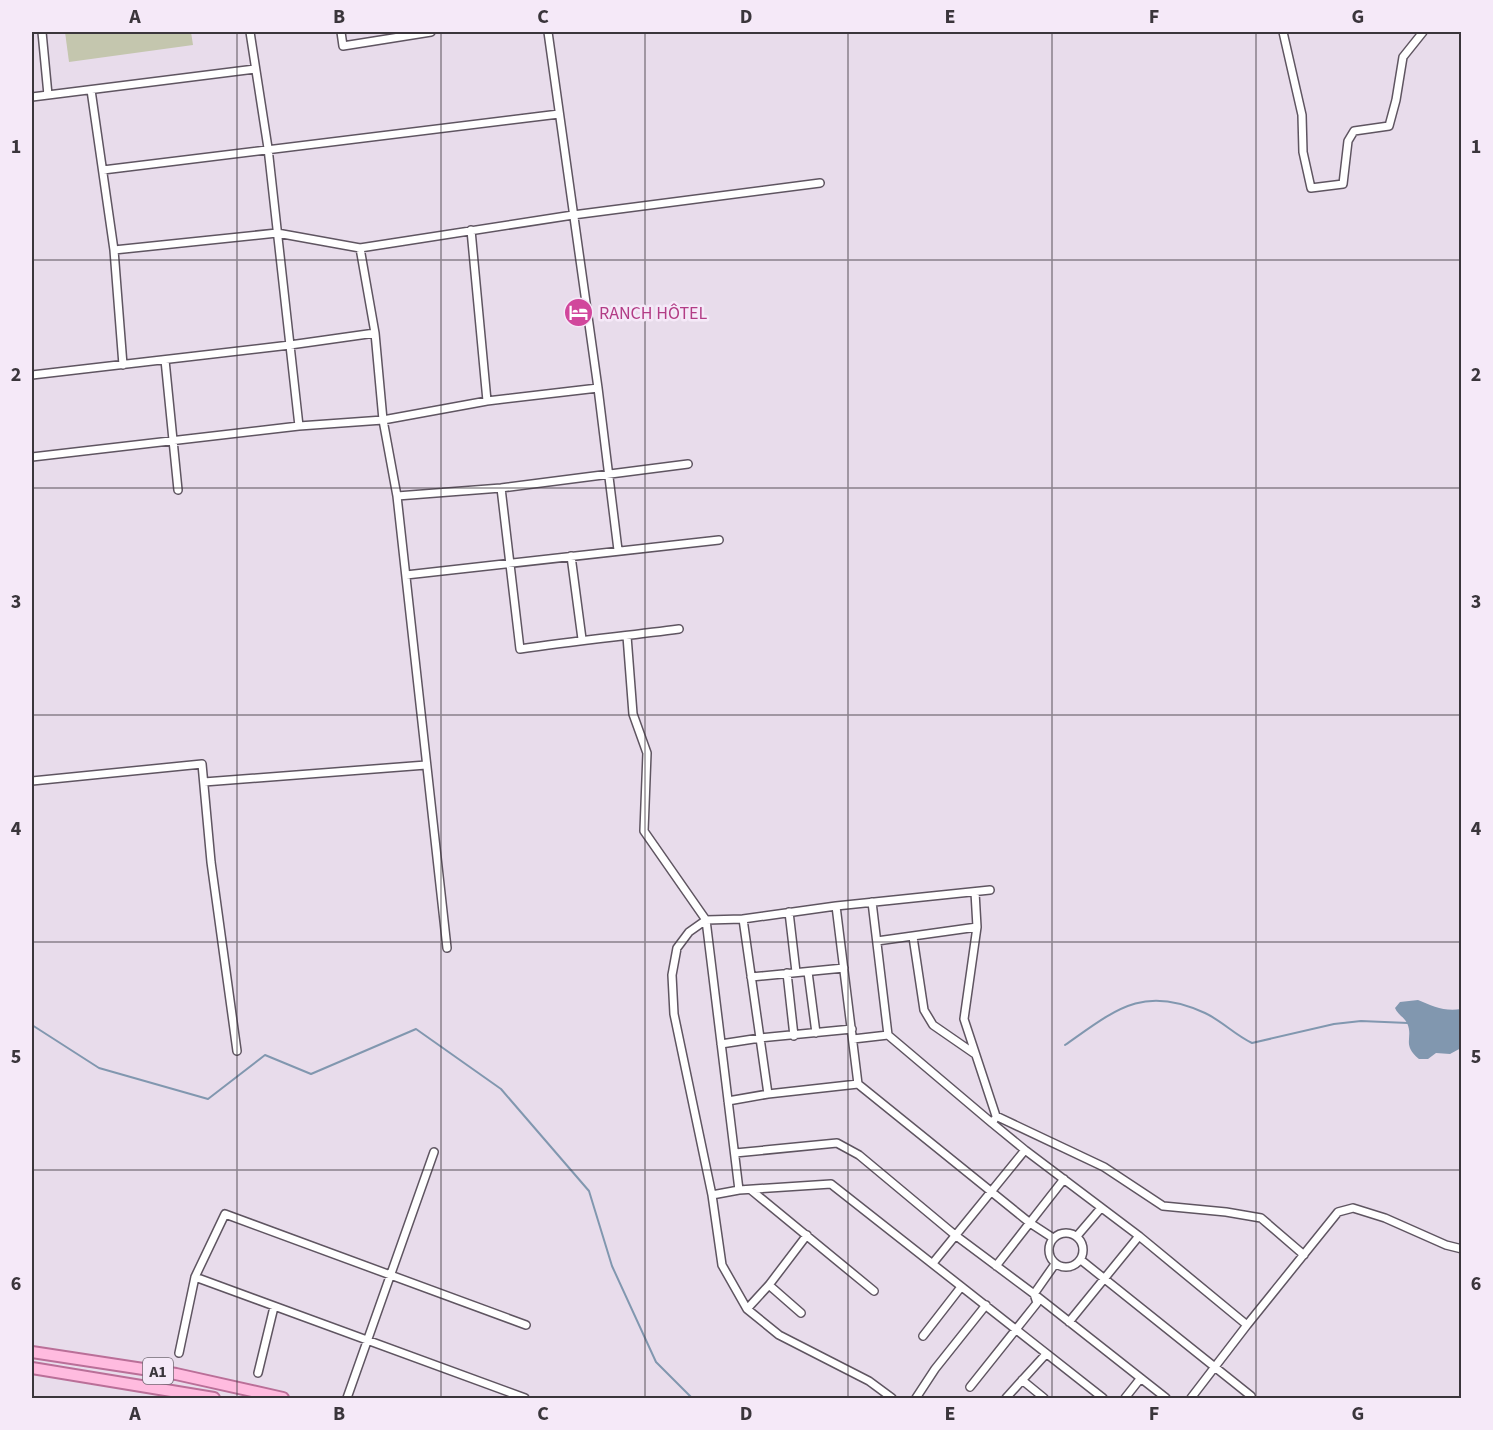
<svg xmlns="http://www.w3.org/2000/svg" width="1493" height="1430" viewBox="0 0 1493 1430" font-family="'Source Sans 3',sans-serif">
<rect width="100%" height="100%" fill="#e8dceb"/>
<path fill="#c4c6ae" d="M65,32H191L193,45L69,62Z"/>
<path fill="#8197af" d="M1418,1000C1432,1006 1445,1012 1461,1009V1048L1450,1054L1436,1053L1428,1059H1419C1401,1044 1414,1038 1407,1023C1404,1017 1397,1014 1395,1008L1400,1002Z"/>
<g fill="none" stroke-linecap="round" stroke-linejoin="round">
<path stroke="#8197af" stroke-width="2" d="M32,1025L99,1068L208,1099L265,1055L311,1074L416,1029L501,1089L589,1191L612,1266L656,1362L692,1398
M1065,1045C1115,1010 1143,984 1205,1013C1222,1021 1235,1035 1252,1043L1334,1024L1361,1021L1408,1023"/>
<defs>
<path id="street" d="M42,32L48,95
M250,32L268,148L299,426
M341,32L343,46L431,32
M548,32L598,388L618,550
M1283,32L1302,115L1303,152L1311,188L1343,184L1348,141L1354,131L1389,126L1396,100L1403,57L1423,32
M91,90L114,250L123,365
M32,97L255,69
M103,170L559,114
M471,230L487,401
M360,248L375,333L383,420L397,496L447,948
M114,250L277,233L360,248L573,215L820,183
M165,360L178,490
M32,375L290,345L375,333
M32,457L299,426L383,420L487,401L598,388
M501,488L520,649C573,641 626,636 679,629
M397,496L501,488L688,464
M571,556L582,639
M406,575L719,540
M627,636L633,714L647,753L644,831L706,920L739,1190
M32,781L202,764L211,862L237,1051
M204,782L426,765
M975,892L977,927L964,1019L996,1116L1104,1167L1163,1206L1226,1212L1261,1218L1304,1255
M872,902L888,1035L992,1123L994,1120
M836,906L858,1084L1030,1223L1053,1238
M789,912L796,972
M743,919L768,1094
M913,937L924,1010L933,1025L975,1054
M877,941L977,927
M808,972L816,1033
M787,973L794,1036
M751,977L844,968
M853,1039L888,1035
M721,1044L760,1038L852,1029
M728,1101L768,1094L858,1084
M992,1123L1025,1150L1139,1236L1247,1325
M735,1153L837,1143L859,1155L955,1235L1034,1294L1166,1398
M751,1190L874,1291
M712,1195L739,1190L831,1184L1103,1398
M1049 1250a17 17 0 1 1 34 0a17 17 0 1 1-34 0Z
M1077,1236L1101,1208
M1081,1260L1251,1396
M933,1263L1025,1150
M996,1266L1064,1179
M195,1277L525,1398
M769,1285L801,1313
M747,1309L769,1285L807,1235
M1069,1322L1139,1236
M923,1336L961,1287
M179,1353L195,1277L225,1214L526,1325
M258,1373L274,1307
M1022,1380L1044,1398
M970,1387L1037,1303L1034,1294L1055,1264
M347,1398L434,1152
M892,1398L869,1381L779,1335L747,1309L722,1265L712,1195L674,1014L672,975L677,948L689,932L706,920L743,919L836,906L990,890
M916,1398L935,1369L986,1305
M1006,1398L1046,1354
M1125,1398L1140,1379
M1191,1398L1247,1325L1338,1212L1353,1208L1385,1218L1446,1245L1462,1249"/>
<path id="primary" d="M32,1352L176,1374L283,1398
M32,1368L214,1398"/>
</defs>
<use href="#street" stroke="#5f5561" stroke-width="10"/>
<use href="#primary" stroke="#ba6f98" stroke-width="14"/>
<use href="#street" stroke="#fff" stroke-width="7"/>
<use href="#primary" stroke="#ffbbdf" stroke-width="10"/>
</g>
<path fill="none" stroke="#3a353b" stroke-width="1.5" stroke-opacity="0.55" d="M237,32V1398M441,32V1398M645,32V1398M848,32V1398M1052,32V1398M1256,32V1398M32,260H1462M32,488H1462M32,715H1462M32,942H1462M32,1170H1462"/>
<defs>
<symbol id="hotel-disc" viewBox="-11 -11 22 22"><circle r="9.5" fill="#d1479c" stroke="#f5e9f8"/><path d="M-6-4.5h1.5V1H6V5H4.5V3h-9V5H-6ZM-4 0a1.8 1.8 0 1 1 3.6 0ZM.5 0V-2.5h3Q6-2.5 6 0Z" fill="#fff"/></symbol>
</defs>
<g fill-rule="evenodd">
<use href="#hotel-disc" x="562" y="296" width="33" height="33"/>
</g>
<g text-anchor="middle" stroke-width="5" stroke-linejoin="round" paint-order="stroke">
<rect fill="#f5e9f8" stroke="#726b74" stroke-width="1.5" x="143" y="1358" width="30" height="26" rx="4.5"/>
<g font-size="16" font-weight="bold" fill="#3a353b">
<text x="158" y="1377">A1</text>
</g>
<g font-size="18" fill="#b23c85" stroke="#f5e9f8" text-anchor="start">
<text x="599" y="319">RANCH HÔTEL</text>
</g>
</g>
<rect width="1493" height="1430" fill="none" stroke="#f5e9f8" stroke-width="66"/>
<rect x="33" y="33" width="1427" height="1364" fill="none" stroke="#3a353b" stroke-width="2"/>
<g font-size="20" text-anchor="middle" font-weight="bold" fill="#3a353b">
<text x="135" y="23">A</text>
<text x="339" y="23">B</text>
<text x="543" y="23">C</text>
<text x="746" y="23">D</text>
<text x="950" y="23">E</text>
<text x="1154" y="23">F</text>
<text x="1358" y="23">G</text>
<text x="16" y="153">1</text>
<text x="1476" y="153">1</text>
<text x="16" y="381">2</text>
<text x="1476" y="381">2</text>
<text x="16" y="608">3</text>
<text x="1476" y="608">3</text>
<text x="16" y="835">4</text>
<text x="1476" y="835">4</text>
<text x="16" y="1063">5</text>
<text x="1476" y="1063">5</text>
<text x="16" y="1290">6</text>
<text x="1476" y="1290">6</text>
<text x="135" y="1420">A</text>
<text x="339" y="1420">B</text>
<text x="543" y="1420">C</text>
<text x="746" y="1420">D</text>
<text x="950" y="1420">E</text>
<text x="1154" y="1420">F</text>
<text x="1358" y="1420">G</text>
</g>
</svg>
